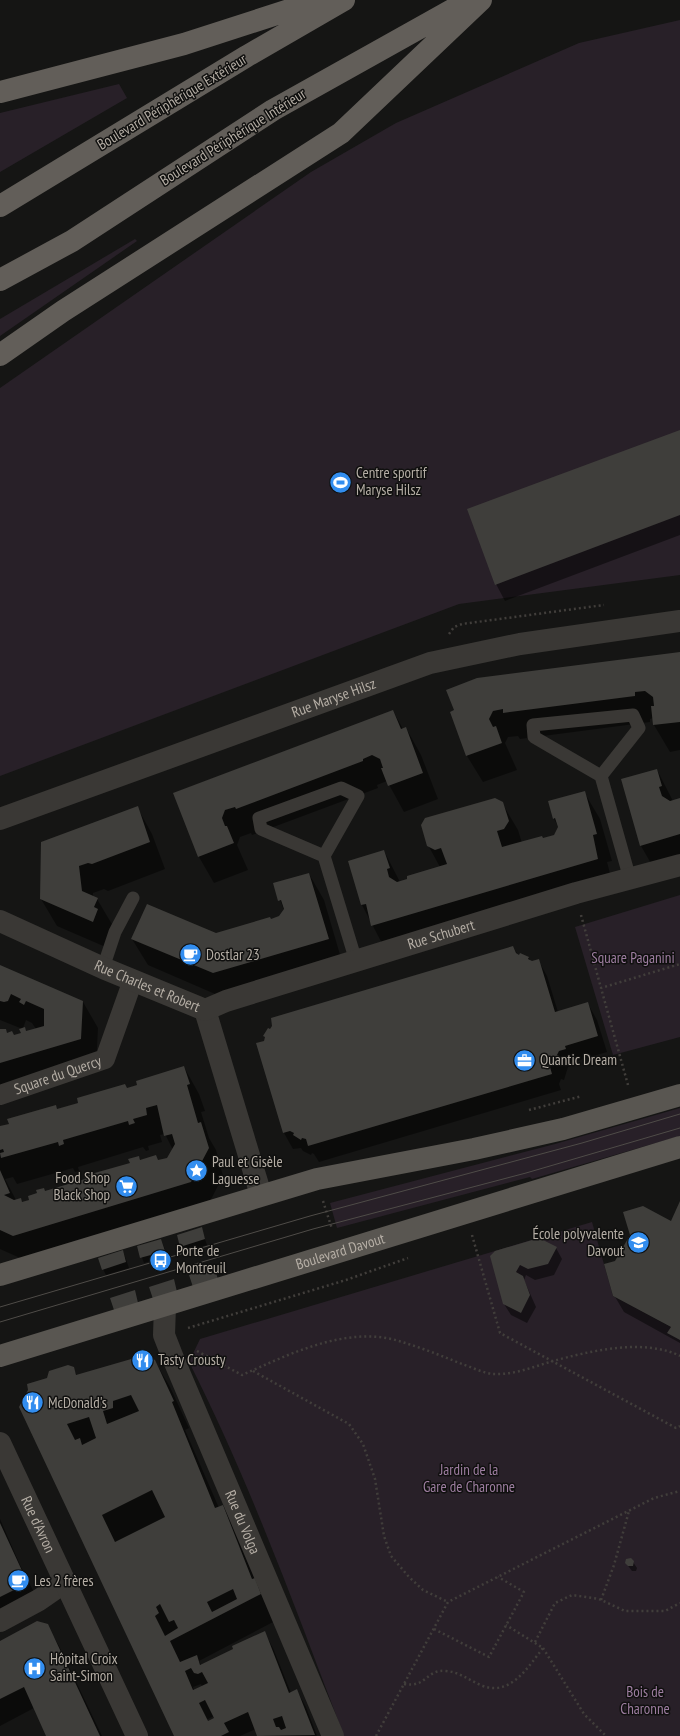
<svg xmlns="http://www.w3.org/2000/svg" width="680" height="1736" viewBox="0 0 680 1736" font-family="'PT Sans Narrow',sans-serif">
<rect width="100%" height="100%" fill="#151514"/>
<path fill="#282028" d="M680,20V575L459,604L0,776V388L311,172L396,123L579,43Z
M119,84L127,98L0,172V113Z
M135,239L137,241L0,336V319Z
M680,895V1037L613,1055L575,927Z
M680,1108V1136L532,1179L530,1177L337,1228L330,1203L555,1144Z
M592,1222L613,1296L680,1332V1736H344C296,1610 250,1482 189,1362L200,1339Z"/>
<path fill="#0007" fill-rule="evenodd" d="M680,431V535L505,601L496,584Z
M680,653V750L670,752L654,725L653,718L650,719V722L520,739L518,736L508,737L505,743L517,770L483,782L467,756L451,713Z
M393,711L403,729L406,728L421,755L438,799L404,812L387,781L377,785L378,788L252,835L251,833L240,837L237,845L248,870L214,883L199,857L174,793Z
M657,770L673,801L680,799V865L656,872L641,846Z
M584,792L600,819L612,861L607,862L613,885L387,953L362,905L350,862L384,851L400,882L440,867L428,845L502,803L518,830L522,843L554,836L559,828L554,819L549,802Z
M137,807L152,834L165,869L108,891L104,889L93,893V897L97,899L113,926L108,948L57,926L41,899Z
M309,874L324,900L343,965L229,1000L148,965L132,939L216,934L280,917L284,910L274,884Z
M513,947L518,955L529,958L531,962L538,960L547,976L558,1012L588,1004L597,1020L607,1052L573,1062L574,1065L568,1067L564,1080L561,1079L559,1084L561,1090L319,1162L314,1154L312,1153L311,1155L303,1151L301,1148L293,1149L284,1133L257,1043L265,1042L271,1030Z
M0,966L83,1002L98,1028L96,1066L0,1094V1030L4,1029L7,1034L14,1036L22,1034L20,1028L0,1020ZM26,1020L32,1023L36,1029L26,1032L23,1028Z
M184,1067L199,1094L205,1111L201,1112L209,1138L216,1150L223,1176L206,1209L29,1262L0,1249V1127L138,1085ZM165,1134L173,1150L168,1159L158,1161H141L139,1157L131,1164L86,1180L45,1192L23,1203L20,1199L16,1200L5,1179L13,1177L17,1184L73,1168L75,1172L79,1171L78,1167L143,1147L146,1151L149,1150L148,1146L162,1142L160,1135Z
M680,1204V1343L624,1312L614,1295L616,1261L672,1223Z
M201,1228L207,1245L184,1252L181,1246Z
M161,1240L168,1256L144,1263L138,1247Z
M556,1248L562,1259L554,1275L535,1280L526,1275L524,1280L536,1307L527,1323L511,1315L504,1304L491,1257Z
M123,1251L129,1268L106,1275L103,1269Z
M154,1360L170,1387L189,1428L185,1430L219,1508L223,1506L238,1532L275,1621L199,1661L201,1665L234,1650L264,1632L273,1648L291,1693L297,1691L306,1707L317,1736H258L256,1729L240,1736H175L47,1379L73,1368L77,1376ZM201,1684L202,1686L194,1690L193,1687ZM214,1716L215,1718L207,1722L206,1720Z
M0,1519L20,1565L39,1602L35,1613L0,1632Z
M633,1562L637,1568L636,1571H632L626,1563Z
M47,1625L59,1646L102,1736H47L34,1708L0,1726V1642Z"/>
<path fill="#3f3e3b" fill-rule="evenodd" d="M680,430V515L495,585L467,509Z
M680,652V722L653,725L651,706H654L653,697L645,691L635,692V696L503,713V709L493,711L489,719L493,727L496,726L502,743L466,756L450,712L454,710L446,690L477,678Z
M393,710L401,729L406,727L423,773L388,786L381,768H383L380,759L372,755L363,759V761L236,809L235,807L225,810L222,818L225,826H227L234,843L198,857L173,793Z
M657,769L662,786L659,787L662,796L670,801L680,798V834L640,846L621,779Z
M585,791L597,834L593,835L598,859L371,926L366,904L361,905L348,861L384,850L390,868L387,869L389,877L397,882L407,879V876L447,864L441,848L435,850L427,846L421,825L425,818L495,798L503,802L509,821L504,829L497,831L502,847L542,836L543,838L554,835L558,827L555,818L553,819L548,801Z
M138,806L150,842L92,864L88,863L79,866L82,891L98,898L94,907L98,909L93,922L40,899L41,842Z
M309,873L329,939L213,973L131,939L147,904L216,933L270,917L271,919L279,916L284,909L281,900L278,901L273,883Z
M513,946L516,953L519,955L520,953L529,957L528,959L532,961L539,959L555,1012L588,1002L598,1036L565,1046L566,1049L559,1051L557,1055L559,1056L554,1064L552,1063L550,1067L552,1074L308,1146L306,1139L302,1138L301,1140L293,1135L294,1133L290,1131L283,1133L256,1043L264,1041L265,1037L263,1036L268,1028L270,1029L272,1026L271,1018Z
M0,965L83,1001L81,1039L0,1063V1029H6L7,1033L12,1031L14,1035L21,1033L19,1029L25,1027L26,1031L44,1026V1009L26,1001L24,1005L19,1002L21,999L11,994L8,1001L4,1002L0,1001Z
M184,1066L190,1084L187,1085L198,1123L201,1122L209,1148L191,1182L13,1236L0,1230V1170L10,1193L4,1195L14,1200L21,1198L22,1202L29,1200L28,1196L37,1193L36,1190L44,1188L45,1191L85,1179L84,1176L130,1163L128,1159L139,1156L140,1160L156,1155L158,1160L167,1158L175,1144L172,1134L164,1136L157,1105L146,1108L147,1115L133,1119L135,1123L129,1125L128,1121L63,1140L64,1144L59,1146L58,1142L1,1158L0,1153L4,1152L3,1149L0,1150V1126L9,1124L7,1119L56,1105L57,1109L78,1103L77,1098L125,1084L127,1088L137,1085L136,1081Z
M680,1201V1340L667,1333L671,1327L613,1296L604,1264L615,1261L630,1235L623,1212L643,1206L671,1221Z
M202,1227L205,1239L180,1247L177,1235Z
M539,1238L557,1247L548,1264L528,1269L520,1265L516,1272L523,1276L530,1295L521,1313L503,1304L490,1256L495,1251Z
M161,1239L165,1251L140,1258L137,1246Z
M123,1250L126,1262L102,1270L98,1258Z
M214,1267L218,1279L193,1287L189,1275Z
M174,1279L177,1292L153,1299L149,1287Z
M135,1290L138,1303L114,1310L110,1298Z
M145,1355L155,1360L174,1401L172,1402L215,1508L223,1505L252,1579L255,1578L261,1594L170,1641L180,1662L197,1655L200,1665L233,1649L232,1646L265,1631L289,1693L297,1689L315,1735L257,1736L248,1712L224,1723L229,1732L221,1736H174L19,1407L28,1390L27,1384L47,1378L49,1371L68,1365L74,1367L76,1375ZM131,1395L139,1411L107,1424L103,1411L113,1408V1401ZM89,1417L96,1438L82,1445L80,1438L75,1440L67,1424ZM152,1490L165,1517L115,1542L102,1515ZM233,1589L237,1599L212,1612L207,1602ZM160,1604L169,1622L174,1620L178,1628L165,1636L155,1616L159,1613L156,1607ZM191,1668L194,1673L198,1674L202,1672L208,1683L193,1690L185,1671ZM205,1700L214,1718L208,1721L199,1703ZM282,1716L286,1728L281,1730L279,1727H276L273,1719Z
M0,1523L24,1575L20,1587L0,1597Z
M631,1558L634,1561L633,1566H628L625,1563L626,1559Z
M37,1621L48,1624L100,1736H46L24,1687L0,1699V1641Z"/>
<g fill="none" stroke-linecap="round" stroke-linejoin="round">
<path stroke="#413e3b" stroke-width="2.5" stroke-dasharray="2 3" stroke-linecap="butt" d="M449,634L454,627L462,624L604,605
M581,915L601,988
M628,1085L601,988L680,964
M529,1110L582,1096
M323,1201L332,1229
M472,1235L500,1333L676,1428L680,1426
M188,1328L346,1280L408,1258
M197,1351L242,1375C290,1354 349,1324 402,1342C422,1348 442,1356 462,1364C471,1367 483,1373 493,1374C514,1375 533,1367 553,1361C590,1351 644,1338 680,1356
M253,1371L349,1424L363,1444L375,1479L384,1536L391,1556L409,1577L423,1590L448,1602
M601,1600L614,1565L629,1511
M434,1629L489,1657L524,1592L498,1577
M535,1642L555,1603L572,1595L599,1599L625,1611H665L680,1603
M543,1648L584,1714L606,1736
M404,1684C427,1688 426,1669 446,1671C460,1672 470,1681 483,1686C511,1696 528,1667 543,1648L506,1625
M376,1736L448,1602L654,1498L680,1491"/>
<path stroke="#3a3835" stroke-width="13" d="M601,776L639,728L633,715L533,725L534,737L601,776L630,879
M324,856L261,829L259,818L341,788L358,796L324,856L356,961
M103,968L115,932L133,898"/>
<path stroke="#3a3835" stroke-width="20" id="s1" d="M0,1095L105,1059L133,980"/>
<g stroke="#3a3835" stroke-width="22">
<path id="s2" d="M0,819L430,663L520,644L680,621"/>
<path id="s3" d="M0,921L103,968L205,1010L261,1195"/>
<path id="s4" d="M205,1010L226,1001L576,893L680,865"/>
<path id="s5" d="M165,1306L164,1335L173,1358L333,1736"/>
<path d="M0,1621L39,1600L65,1582"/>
</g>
<path stroke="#3a3835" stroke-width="22" id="s6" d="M0,1443L137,1736"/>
<g stroke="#595651" stroke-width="22">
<path d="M0,1275L317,1179L474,1149L563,1129L680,1095"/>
<path id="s7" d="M0,1356L680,1147"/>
</g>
<path stroke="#625e59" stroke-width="22" d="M0,92L184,44L320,0
M0,206L247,56L344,0
M0,280L72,241L273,110L468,1
M0,355L63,311L341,133L481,0"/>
<path stroke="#4f4c48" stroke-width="1" d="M0,1307L310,1216L582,1143L680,1114
M0,1322L313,1229L526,1173L680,1128"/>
</g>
<defs>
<symbol id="stadium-disc" viewBox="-11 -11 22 22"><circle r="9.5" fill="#328def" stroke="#10100f"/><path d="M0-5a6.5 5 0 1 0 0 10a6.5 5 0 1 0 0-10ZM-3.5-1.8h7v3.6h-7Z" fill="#fff"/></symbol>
<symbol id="cafe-disc" viewBox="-11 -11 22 22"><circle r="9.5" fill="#328def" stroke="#10100f"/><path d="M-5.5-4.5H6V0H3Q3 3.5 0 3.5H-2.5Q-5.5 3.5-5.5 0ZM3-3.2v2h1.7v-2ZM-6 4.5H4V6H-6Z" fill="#fff"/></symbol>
<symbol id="office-disc" viewBox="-11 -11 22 22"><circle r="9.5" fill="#328def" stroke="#10100f"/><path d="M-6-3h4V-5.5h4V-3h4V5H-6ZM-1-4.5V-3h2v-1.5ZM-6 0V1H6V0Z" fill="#fff"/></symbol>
<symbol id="sight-disc" viewBox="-11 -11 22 22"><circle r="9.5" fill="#328def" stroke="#10100f"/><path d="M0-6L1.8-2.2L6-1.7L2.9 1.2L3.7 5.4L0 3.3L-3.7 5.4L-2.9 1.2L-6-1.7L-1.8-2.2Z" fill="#fff"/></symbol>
<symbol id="supermarket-disc" viewBox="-11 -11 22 22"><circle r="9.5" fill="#328def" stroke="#10100f"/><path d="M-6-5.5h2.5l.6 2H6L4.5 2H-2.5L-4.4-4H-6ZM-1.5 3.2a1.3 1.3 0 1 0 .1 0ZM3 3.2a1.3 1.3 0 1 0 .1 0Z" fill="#fff"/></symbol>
<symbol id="school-disc" viewBox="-11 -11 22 22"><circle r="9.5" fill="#328def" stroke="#10100f"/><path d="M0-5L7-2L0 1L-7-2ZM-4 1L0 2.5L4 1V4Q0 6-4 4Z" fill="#fff"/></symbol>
<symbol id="bus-disc" viewBox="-11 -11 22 22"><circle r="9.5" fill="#328def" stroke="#10100f"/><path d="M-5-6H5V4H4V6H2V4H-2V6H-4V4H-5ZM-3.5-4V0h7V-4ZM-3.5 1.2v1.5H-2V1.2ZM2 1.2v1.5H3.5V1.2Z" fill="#fff"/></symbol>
<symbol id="restaurant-disc" viewBox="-11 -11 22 22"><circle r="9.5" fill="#328def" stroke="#10100f"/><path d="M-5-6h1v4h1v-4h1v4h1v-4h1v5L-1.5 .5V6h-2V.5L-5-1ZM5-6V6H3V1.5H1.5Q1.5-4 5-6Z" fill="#fff"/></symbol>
<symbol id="hospital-disc" viewBox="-11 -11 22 22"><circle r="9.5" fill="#328def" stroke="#10100f"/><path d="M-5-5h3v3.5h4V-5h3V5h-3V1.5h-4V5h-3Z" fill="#fff"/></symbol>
</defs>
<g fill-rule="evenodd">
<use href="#stadium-disc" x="328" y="470" width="25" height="25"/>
<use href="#cafe-disc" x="178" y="942" width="25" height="25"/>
<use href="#office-disc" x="512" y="1048" width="25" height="25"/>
<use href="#sight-disc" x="184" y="1158" width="25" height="25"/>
<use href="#supermarket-disc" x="114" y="1174" width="25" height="25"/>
<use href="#school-disc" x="626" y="1230" width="25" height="25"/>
<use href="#bus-disc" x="148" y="1248" width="25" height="25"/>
<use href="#restaurant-disc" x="130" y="1348" width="25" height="25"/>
<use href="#restaurant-disc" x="20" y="1390" width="25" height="25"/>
<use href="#cafe-disc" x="6" y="1568" width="25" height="25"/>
<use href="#hospital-disc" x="22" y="1656" width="25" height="25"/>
</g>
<g text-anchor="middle" stroke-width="3" stroke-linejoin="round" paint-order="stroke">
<g font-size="15" fill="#b5aea5" stroke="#10100f">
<text transform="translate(172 102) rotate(-31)" y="5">Boulevard Périphérique Extérieur</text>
<text transform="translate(233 137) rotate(-32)" y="5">Boulevard Périphérique Intérieur</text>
<text dy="5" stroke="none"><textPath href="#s2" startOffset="355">Rue Maryse Hilsz</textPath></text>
<text dy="5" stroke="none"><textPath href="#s4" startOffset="248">Rue Schubert</textPath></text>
<text dy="5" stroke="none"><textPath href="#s3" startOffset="161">Rue Charles et Robert</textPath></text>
<text dy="5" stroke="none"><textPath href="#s1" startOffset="61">Square du Quercy</textPath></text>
<text dy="5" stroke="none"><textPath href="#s7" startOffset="356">Boulevard Davout</textPath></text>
<text dy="5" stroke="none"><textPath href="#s5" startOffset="232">Rue du Volga</textPath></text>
<text dy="5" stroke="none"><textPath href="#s6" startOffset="90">Rue d'Avron</textPath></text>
</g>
<g font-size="15" fill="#b5aea5" stroke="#10100f" text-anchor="start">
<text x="356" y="478">Centre sportif<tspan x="356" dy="17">Maryse Hilsz</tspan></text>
<text x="206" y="960">Dostlar 23</text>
<text x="540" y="1065">Quantic Dream</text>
<text x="212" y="1167">Paul et Gisèle<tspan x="212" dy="17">Laguesse</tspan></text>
<text x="110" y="1183" text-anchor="end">Food Shop<tspan x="110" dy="17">Black Shop</tspan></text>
<text x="624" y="1239" text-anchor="end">École polyvalente<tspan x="624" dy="17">Davout</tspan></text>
<text x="176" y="1256">Porte de<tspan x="176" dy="17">Montreuil</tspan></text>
<text x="158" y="1365">Tasty Crousty</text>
<text x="48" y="1408">McDonald's</text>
<text x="34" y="1586">Les 2 frères</text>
<text x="50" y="1664">Hôpital Croix<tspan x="50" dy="17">Saint-Simon</tspan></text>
</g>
<g font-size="15" fill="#9d7da0" stroke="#10100f">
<text x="633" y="963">Square Paganini</text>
<text x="469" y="1475">Jardin de la<tspan x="469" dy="17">Gare de Charonne</tspan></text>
<text x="645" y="1697">Bois de<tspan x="645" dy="17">Charonne</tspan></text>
</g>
</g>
</svg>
